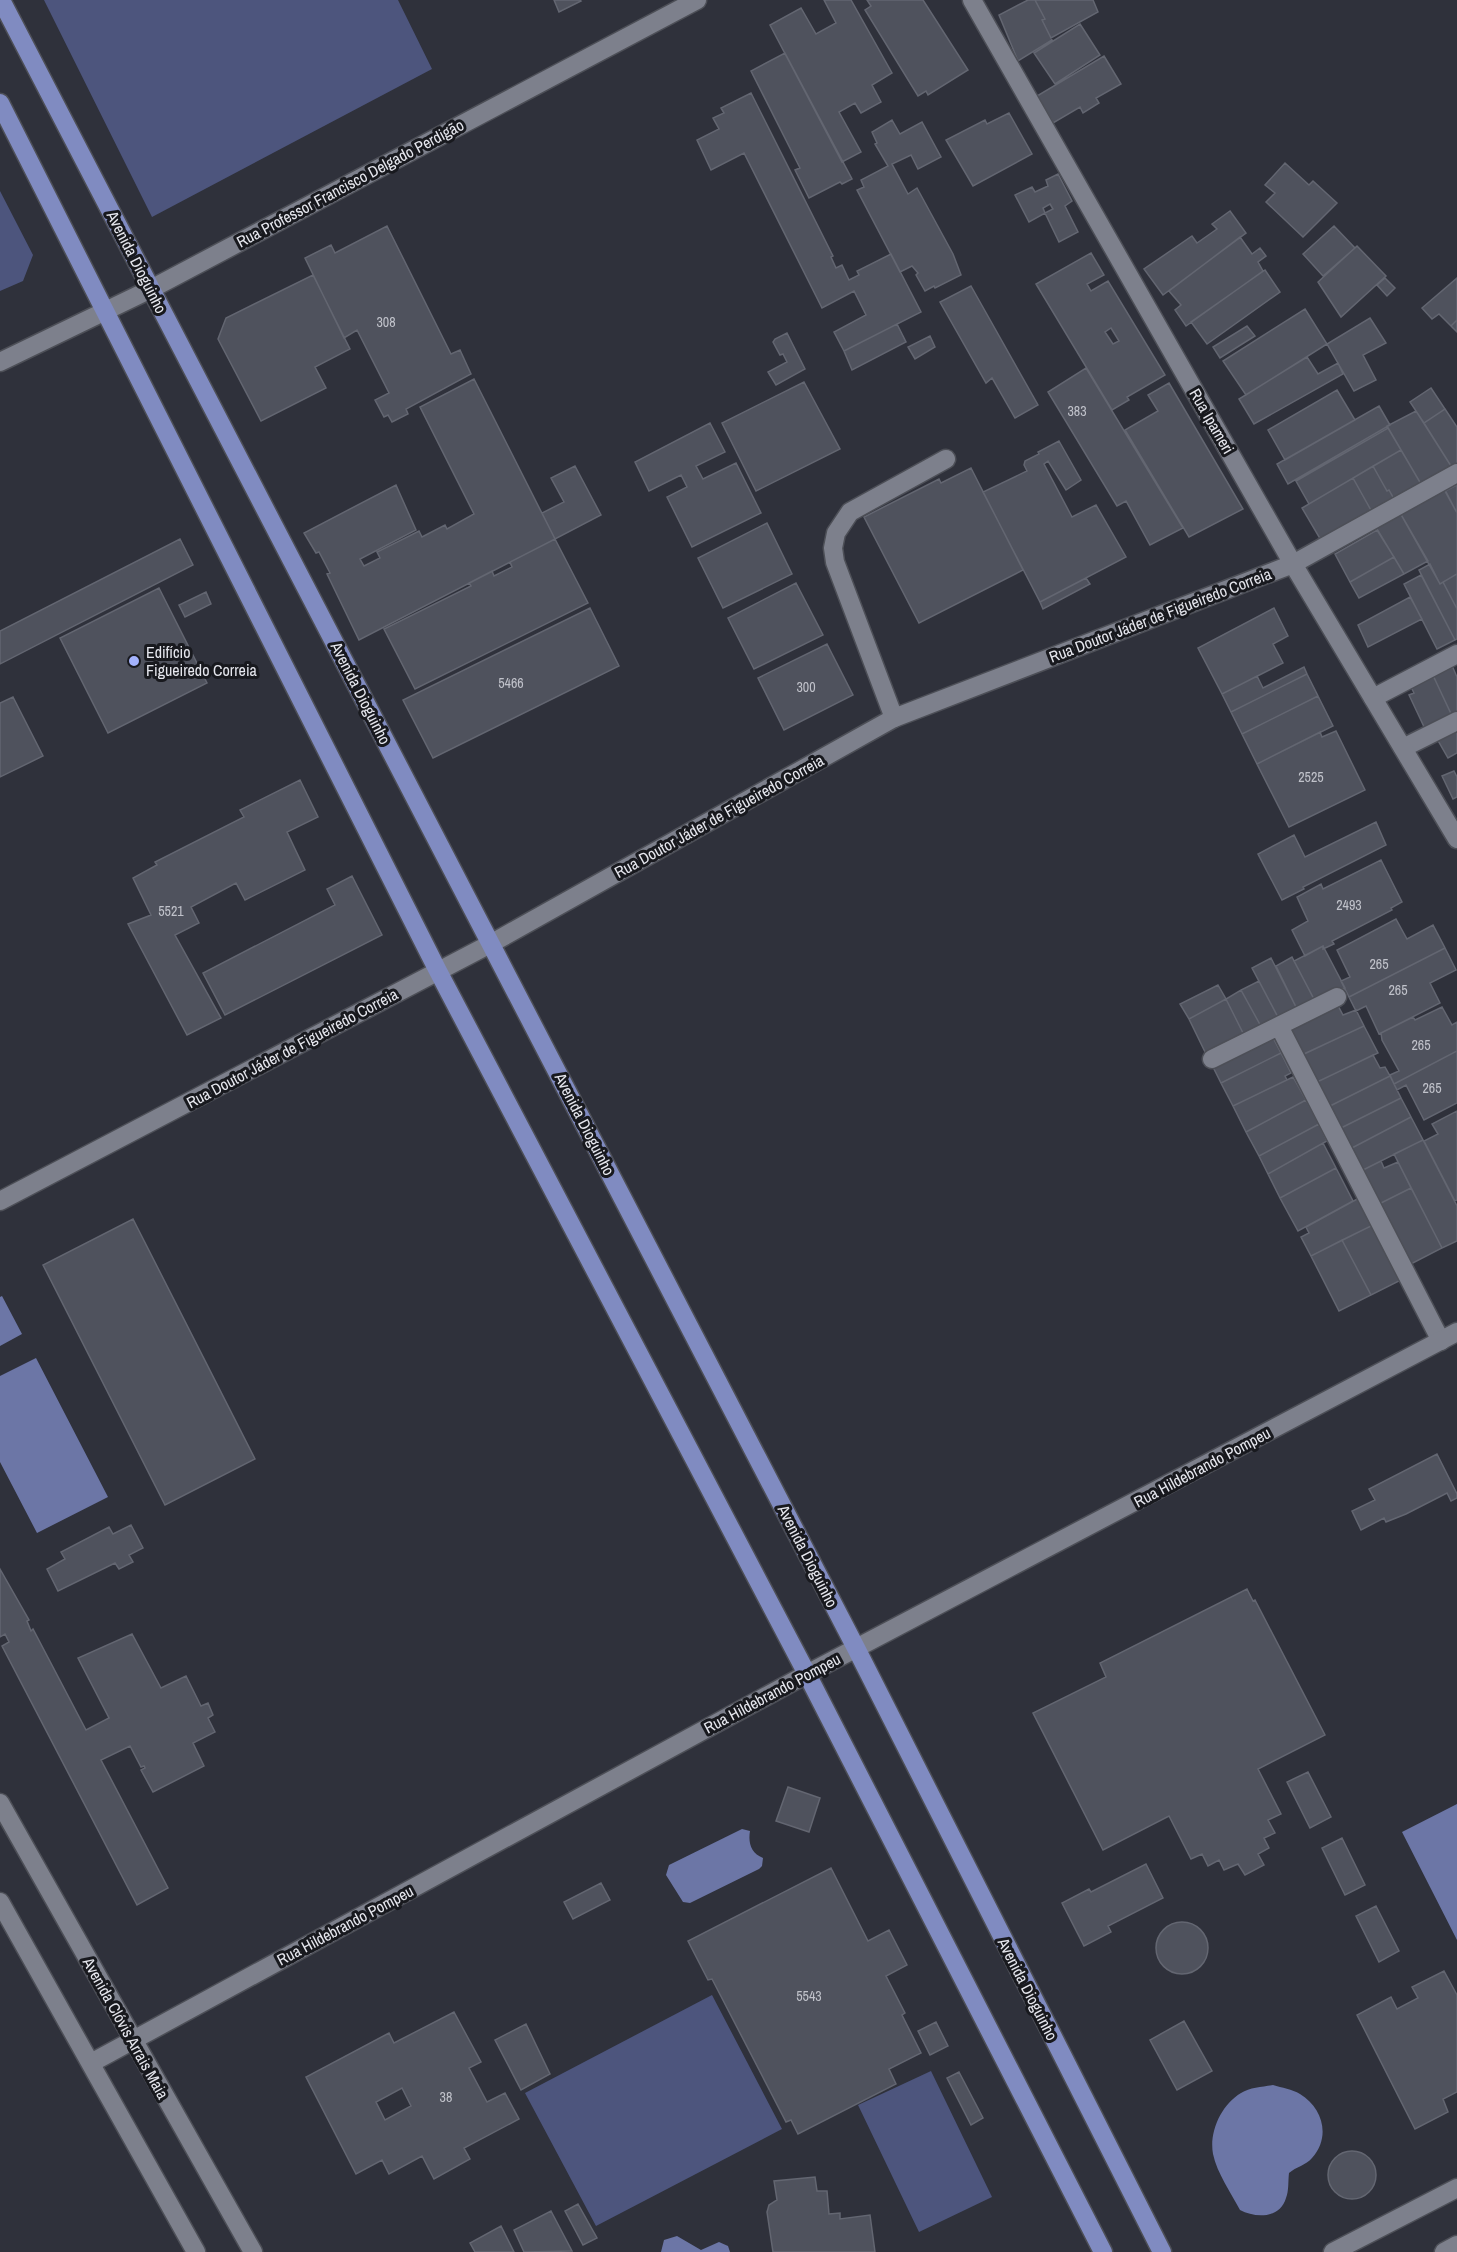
<svg xmlns="http://www.w3.org/2000/svg" width="1457" height="2252" viewBox="0 0 1457 2252" font-family="'Archivo Narrow',sans-serif">
<rect width="100%" height="100%" fill="#2f313b"/>
<path fill="#4d557d" d="M44,0H398L432,69L152,217Z
M0,191L33,255L23,281L0,291Z
M712,1995L782,2129L596,2226L525,2093Z
M931,2071L992,2197L919,2232L858,2105Z"/>
<path fill="#6c76a6" d="M2,1296L22,1334L0,1346V1297Z
M36,1358L108,1497L37,1533L0,1462V1376Z
M1457,1804V1940L1402,1832Z
M742,1829L750,1831C748,1843 751,1853 763,1858L762,1866L759,1869L690,1903L683,1902L666,1875L669,1865Z
M1273,2085C1282,2088 1292,2089 1300,2094C1323,2108 1331,2137 1312,2158C1306,2165 1296,2167 1289,2173C1288,2181 1289,2191 1286,2198C1280,2219 1255,2218 1240,2210C1231,2193 1217,2173 1213,2154C1209,2132 1221,2105 1241,2093C1250,2087 1262,2087 1273,2085Z
M677,2236L701,2250L719,2242L728,2246L730,2252H661L664,2240Z"/>
<path fill="#4f525d" stroke="#636671" stroke-width="1.5" fill-rule="evenodd" d="M554,0H580L581,1L559,12Z
M824,0H851L892,73L872,85L881,102L861,113L855,103L839,112L861,152L842,162L770,25L801,8L816,34L836,23Z
M867,0H923L968,70L928,95L926,91L918,96L865,10L871,6Z
M1028,0H1035L1045,19L1042,20L1052,40L1018,61L999,15Z
M1035,0H1093L1098,12L1051,38L1042,20L1045,19Z
M1080,24L1100,55L1055,84L1034,53Z
M785,53L852,179L842,184L840,182L809,198L795,170L800,168L751,71Z
M1104,56L1121,84L1096,98L1099,103L1083,113L1080,107L1053,123L1037,96Z
M751,93L833,256L831,257L836,268L842,265L849,280L859,275L857,271L891,254L921,312L844,351L834,332L866,315L854,291L822,308L744,153L711,170L697,140L719,129L713,118L724,113L721,108Z
M1009,113L1032,154L973,186L946,140L985,120L987,124Z
M892,120L900,134L922,122L941,157L918,169L911,155L892,164L908,194L917,188L953,254L961,275L935,288L934,286L925,291L916,275L918,273L912,266L900,272L857,190L864,187L861,180L888,166L875,144L877,143L872,132Z
M1285,163L1309,185L1313,181L1337,203L1303,237L1266,202L1275,193L1265,185Z
M1058,174L1072,201L1065,206L1078,232L1059,242L1045,213L1029,222L1015,195L1032,187L1035,192L1048,186L1046,180ZM1050,204L1053,209L1045,213L1043,208Z
M1230,211L1246,233L1163,295L1144,269L1192,236L1197,243L1217,229L1212,224Z
M387,226L451,354L460,350L471,374L406,409L408,414L392,422L388,415L384,417L375,400L389,393L357,330L344,338L305,258L331,245L335,253Z
M1334,226L1355,248L1323,276L1303,254Z
M1240,237L1252,254L1260,248L1266,256L1258,262L1263,271L1186,326L1175,310L1181,305L1169,291Z
M1357,246L1386,276L1341,317L1318,282Z
M1091,253L1104,275L1087,284L1091,291L1108,281L1165,375L1127,397L1129,400L1112,410L1036,284ZM1111,328L1119,341L1113,344L1105,332Z
M1265,270L1280,292L1207,344L1191,322Z
M313,275L350,349L315,367L326,388L261,421L218,339L226,318Z
M1385,278L1395,288L1387,296L1377,285Z
M1457,278V320L1451,326L1439,314L1432,319L1422,308Z
M971,286L1038,405L1015,418L992,378L986,383L940,302Z
M1305,309L1327,344L1246,395L1223,361Z
M1370,318L1386,343L1363,355L1376,380L1354,391L1327,344Z
M1457,320V332L1451,326Z
M897,324L906,342L852,370L844,351Z
M1247,326L1255,336L1220,358L1213,347Z
M787,333L805,369L776,385L768,372L787,362L783,354L780,355L773,342L775,339Z
M930,336L935,347L915,359L908,347Z
M1307,357L1318,374L1338,363L1343,374L1254,424L1239,399Z
M1086,368L1183,528L1150,545L1126,501L1117,506L1048,392Z
M474,379L555,539L359,640L327,574L330,573L319,552L316,553L304,533L396,485L416,530L360,559L364,566L380,558L377,552L419,531L422,537L445,525L447,529L474,514L420,407Z
M804,382L840,449L756,491L722,423Z
M1169,383L1243,509L1189,537L1125,430L1158,411L1148,395Z
M1431,388L1445,409L1424,423L1410,402Z
M1337,390L1355,420L1285,460L1268,430Z
M1379,406L1390,425L1288,484L1277,464Z
M1445,409L1457,427V463L1451,466L1424,423Z
M1416,411L1451,466L1421,484L1387,426Z
M710,423L725,452L696,466L703,479L736,463L761,513L692,547L667,497L687,487L681,475L649,491L635,462Z
M1388,428L1401,450L1309,504L1296,481Z
M1059,441L1081,480L1066,490L1048,461L1044,464L1072,517L1096,505L1126,557L1040,602L983,492L1027,471L1024,465L1025,461L1039,454L1038,452Z
M1401,450L1421,484L1394,499L1389,490L1387,491L1373,466Z
M575,466L601,515L555,539L542,513L564,502L551,478Z
M1373,466L1387,491L1389,490L1394,499L1372,512L1353,478Z
M971,468L1023,570L919,623L864,517L939,479L941,483Z
M1353,478L1372,512L1322,542L1302,508Z
M1457,485V513L1445,491Z
M1443,486L1457,513V574L1440,584L1399,511Z
M1399,511L1428,561L1404,574L1374,524Z
M767,523L792,574L723,608L698,558Z
M1377,530L1394,557L1350,582L1335,554Z
M180,539L193,565L0,664V631Z
M555,539L588,603L415,689L384,629L471,586L469,583L492,571L494,576L512,567L510,562Z
M1394,557L1404,574L1359,598L1350,582Z
M1430,564L1440,584L1443,582L1457,609V639L1455,640L1419,570Z
M1457,574V609L1443,582Z
M1421,575L1455,640L1437,649L1404,584Z
M1086,578L1090,584L1043,609L1040,602Z
M796,583L823,635L754,669L728,618Z
M159,588L207,683L108,733L60,638Z
M206,592L211,604L185,617L179,605Z
M1410,597L1422,619L1368,647L1358,625Z
M590,608L619,666L433,758L403,700Z
M1274,608L1288,636L1273,644L1283,663L1222,694L1198,648Z
M827,644L853,695L784,730L758,678Z
M1450,661L1457,677V716L1453,718L1431,671Z
M1304,667L1307,674L1231,712L1222,694L1257,676L1263,688Z
M1431,671L1453,718L1426,731L1409,695L1414,693L1409,683Z
M1307,674L1318,696L1242,734L1231,712Z
M1318,696L1333,726L1257,764L1242,734Z
M13,697L43,756L0,777V703Z
M1457,727V753L1448,758L1436,737Z
M1336,731L1365,790L1289,827L1257,764L1320,732L1322,737Z
M1454,771L1457,777V797L1453,799L1442,776Z
M300,780L318,817L287,832L305,870L245,900L236,883L191,907L199,923L175,935L221,1018L187,1035L128,924L151,915L133,878L157,865L155,862L244,817L240,810Z
M1376,822L1386,845L1303,887L1304,889L1282,900L1258,854L1294,835L1305,857Z
M1381,860L1402,902L1391,908L1392,910L1332,941L1334,944L1323,949V946L1305,956L1292,930L1308,921L1297,897L1321,884L1323,889Z
M352,876L382,935L225,1015L203,973L335,905L327,889Z
M1396,919L1407,939L1433,925L1445,948L1349,997L1341,981L1350,977L1337,950Z
M1323,946L1345,988L1316,1003L1294,961Z
M1445,948L1456,970L1430,983L1440,1003L1379,1034L1366,1006L1356,1011L1349,997Z
M1292,957L1316,1003L1299,1013L1276,966Z
M1271,958L1299,1013L1280,1021L1252,968Z
M1259,981L1280,1021L1263,1030L1241,990Z
M1218,985L1226,999L1189,1019L1180,1004Z
M1241,990L1263,1030L1246,1039L1226,999Z
M1226,999L1245,1037L1207,1056L1189,1019Z
M1335,1000L1343,1015L1356,1010L1364,1026L1300,1056L1285,1026Z
M1442,1007L1452,1025L1457,1022V1051L1394,1084L1390,1075L1399,1071L1382,1040L1381,1033L1413,1017L1415,1020Z
M1364,1026L1378,1053L1315,1083L1297,1057Z
M1270,1032L1281,1053L1221,1083L1211,1063Z
M1457,1051V1103L1424,1120L1406,1085L1397,1090L1394,1084Z
M1281,1053L1291,1073L1285,1076L1287,1080L1233,1106L1221,1083Z
M1373,1055L1380,1068L1385,1067L1390,1076L1328,1107L1315,1083Z
M1390,1076L1401,1098L1339,1129L1328,1107Z
M1293,1077L1306,1100L1246,1132L1233,1106Z
M1401,1098L1411,1117L1350,1149L1339,1129Z
M1306,1100L1319,1124L1259,1156L1246,1132Z
M1457,1111V1200L1455,1201L1424,1141L1438,1134L1432,1124Z
M1411,1117L1423,1140L1361,1171L1350,1149Z
M1319,1124L1327,1141L1268,1174L1259,1156Z
M1423,1140L1457,1206V1241L1442,1248L1394,1154Z
M1323,1143L1336,1168L1280,1198L1268,1174Z
M1381,1161L1384,1168L1398,1162L1411,1188L1379,1204L1361,1171Z
M1336,1168L1353,1201L1298,1231L1280,1198Z
M1411,1188L1442,1248L1407,1266L1375,1206Z
M1359,1198L1373,1225L1311,1256L1301,1237L1309,1233L1306,1227Z
M133,1219L255,1459L165,1505L43,1265Z
M1373,1225L1401,1280L1371,1295L1342,1240Z
M1342,1240L1371,1295L1339,1311L1311,1256Z
M1437,1454L1457,1494V1498L1451,1501L1447,1493L1406,1514L1386,1522L1384,1518L1361,1530L1352,1511L1375,1500L1369,1489Z
M131,1525L143,1548L129,1555L133,1562L119,1569L115,1563L58,1591L47,1569L65,1559L61,1552L109,1527L113,1534Z
M0,1569L29,1620L27,1621L31,1631L33,1629L86,1730L109,1718L78,1658L132,1634L161,1688L186,1676L201,1706L208,1703L213,1715L208,1718L215,1732L193,1743L204,1766L153,1792L141,1770L145,1768L144,1766L141,1767L130,1746L101,1760L168,1888L137,1905L2,1646L9,1642L5,1634L0,1637Z
M1247,1589L1253,1601L1255,1600L1325,1735L1258,1769L1281,1814L1268,1820L1275,1833L1264,1838L1269,1848L1258,1854L1264,1865L1245,1875L1238,1864L1224,1870L1219,1860L1208,1866L1202,1854L1191,1859L1169,1816L1103,1850L1033,1713L1106,1677L1100,1663Z
M1308,1772L1331,1817L1310,1828L1287,1782Z
M788,1787L820,1798L809,1832L776,1821Z
M1342,1838L1365,1885L1345,1895L1322,1848Z
M1146,1864L1163,1898L1108,1926L1111,1932L1084,1946L1062,1903L1089,1889L1091,1892Z
M831,1868L868,1941L889,1930L907,1965L886,1976L905,2013L902,2015L921,2053L889,2069L896,2084L798,2134L791,2120L786,2122L712,1979L708,1980L688,1941Z
M601,1883L610,1900L573,1919L564,1902Z
M1376,1906L1399,1951L1379,1962L1356,1916Z
M1156 1948a26 26 0 1 1 52 0a26 26 0 1 1-52 0Z
M1444,1971L1457,1995V2092L1443,2099L1448,2112L1415,2129L1357,2015L1391,1997L1397,2009L1418,1998L1412,1987Z
M454,2012L481,2062L469,2068L487,2102L505,2093L519,2119L464,2148L470,2159L434,2179L422,2156L389,2174L382,2160L356,2174L306,2077L389,2033L394,2043ZM402,2088L411,2106L385,2120L376,2102Z
M1184,2021L1212,2071L1177,2090L1150,2040Z
M936,2022L948,2046L930,2055L918,2031Z
M526,2024L550,2074L521,2090L495,2040Z
M959,2072L983,2118L971,2125L947,2078Z
M1328 2175a24 24 0 1 1 48 0a24 24 0 1 1-48 0Z
M815,2177L817,2191H827L829,2214L840,2213V2219L870,2215L875,2252H773L767,2212L769,2205L777,2200L774,2181Z
M578,2204L597,2238L583,2245L565,2211Z
M551,2211L572,2251L524,2252L514,2230Z
M501,2226L514,2252H475L470,2243Z"/>
<g fill="none" stroke-linecap="round" stroke-linejoin="round">
<defs>
<path id="lane" d="M1293,564L1457,473
M1373,698L1457,654
M894,718L835,562L833,548L836,533L850,512L946,459
M1403,748L1457,721
M1279,1026L1441,1341
M1212,1059L1337,997"/>
<path id="street" d="M972,0L1293,564L1457,839
M0,362L151,289L697,0
M0,1201L492,943L894,718L1293,564
M91,2063L807,1674L1457,1332
M1333,2252L1457,2188
M1444,2252L1457,2245"/>
<path id="secondary" d="M0,1803L253,2252
M0,1902L196,2252"/>
<path id="primary" d="M1,0L856,1648L1162,2252
M0,103L438,971L807,1674L1103,2252"/>
</defs>
<use href="#lane" stroke="#4d4f57" stroke-width="21"/>
<use href="#street" stroke="#4d4f57" stroke-width="21"/>
<use href="#secondary" stroke="#4d4f57" stroke-width="21"/>
<use href="#primary" stroke="#4d4f57" stroke-width="21"/>
<use href="#lane" stroke="#7d808c" stroke-width="18"/>
<use href="#street" stroke="#7d808c" stroke-width="18"/>
<use href="#secondary" stroke="#7d808c" stroke-width="18"/>
<use href="#primary" stroke="#808bc1" stroke-width="18"/>
</g>
<circle fill="#a3b2fd" stroke="#18191e" stroke-width="2" cx="134" cy="661" r="6"/>
<g text-anchor="middle" stroke-width="6" stroke-linejoin="round" paint-order="stroke">
<g font-size="14" fill="#c0c2ca">
<text x="386" y="327">308</text>
<text x="1077" y="416">383</text>
<text x="511" y="688">5466</text>
<text x="806" y="692">300</text>
<text x="1311" y="782">2525</text>
<text x="1349" y="910">2493</text>
<text x="171" y="916">5521</text>
<text x="1379" y="969">265</text>
<text x="1398" y="995">265</text>
<text x="1421" y="1050">265</text>
<text x="1432" y="1093">265</text>
<text x="809" y="2001">5543</text>
<text x="446" y="2102">38</text>
</g>
<g font-size="16" fill="#e6e7ee" stroke="#18191e">
<text transform="translate(350 183) rotate(-28)" y="6">Rua Professor Francisco Delgado Perdigão</text>
<text transform="translate(137 262) rotate(63)" y="6">Avenida Dioguinho</text>
<text transform="translate(1212 421) rotate(60)" y="6">Rua Ipameri</text>
<text transform="translate(1160 615) rotate(-21)" y="6">Rua Doutor Jáder de Figueiredo Correia</text>
<text transform="translate(361 693) rotate(63)" y="6">Avenida Dioguinho</text>
<text transform="translate(719 816) rotate(-29)" y="6">Rua Doutor Jáder de Figueiredo Correia</text>
<text transform="translate(292 1048) rotate(-28)" y="6">Rua Doutor Jáder de Figueiredo Correia</text>
<text transform="translate(585 1124) rotate(63)" y="6">Avenida Dioguinho</text>
<text transform="translate(1202 1467) rotate(-28)" y="6">Rua Hildebrando Pompeu</text>
<text transform="translate(808 1556) rotate(63)" y="6">Avenida Dioguinho</text>
<text transform="translate(772 1693) rotate(-28)" y="6">Rua Hildebrando Pompeu</text>
<text transform="translate(345 1925) rotate(-28)" y="6">Rua Hildebrando Pompeu</text>
<text transform="translate(1028 1989) rotate(63)" y="6">Avenida Dioguinho</text>
<text transform="translate(126 2028) rotate(61)" y="6">Avenida Clóvis Arrais Maia</text>
</g>
<g font-size="16" fill="#e6e7ee" stroke="#18191e" text-anchor="start">
<text x="146" y="658">Edifício<tspan x="146" dy="18">Figueiredo Correia</tspan></text>
</g>
</g>
</svg>
